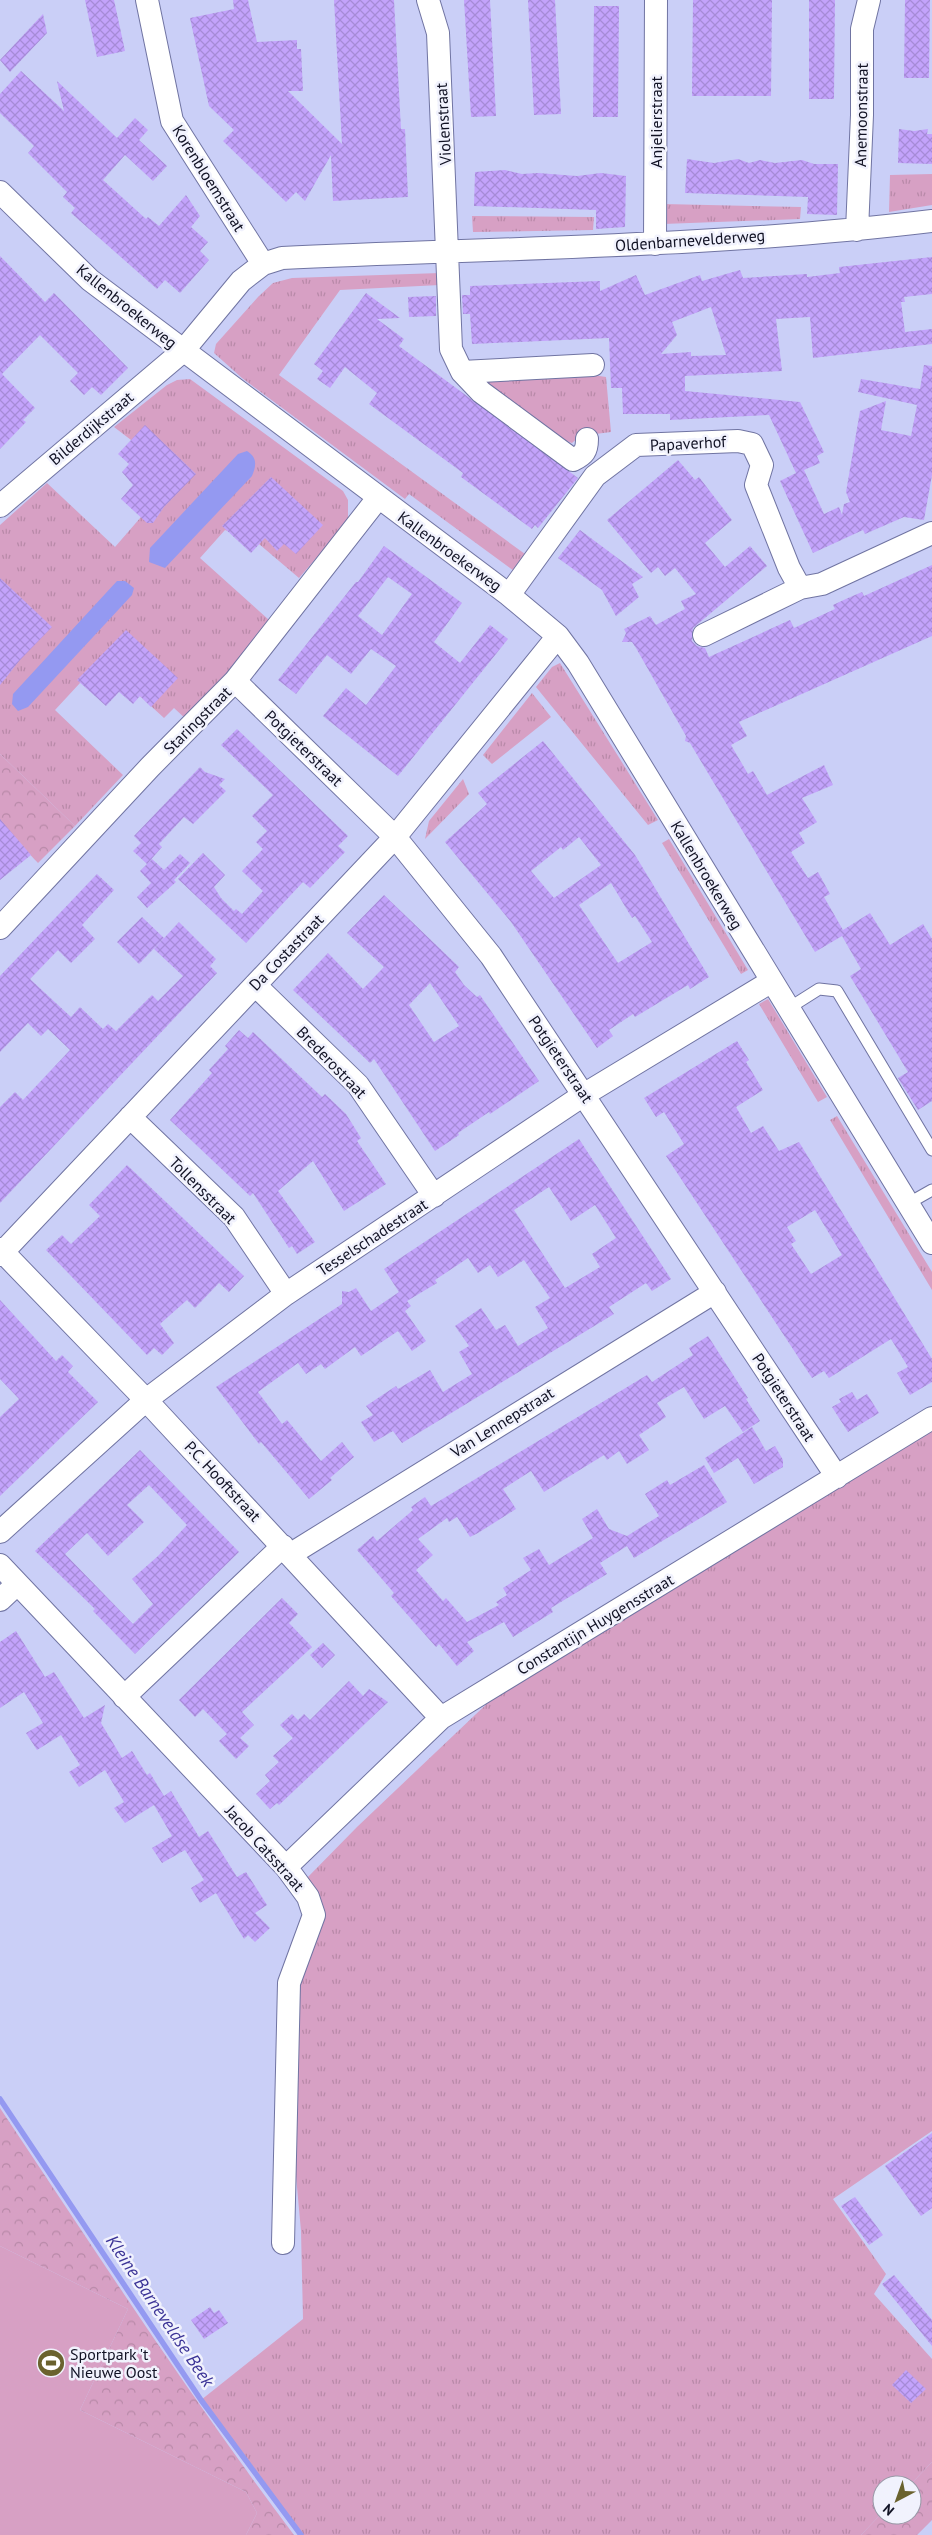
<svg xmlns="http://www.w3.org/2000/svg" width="932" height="2535" viewBox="0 0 932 2535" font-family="'PT Sans',sans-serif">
<defs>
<pattern id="grass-tufts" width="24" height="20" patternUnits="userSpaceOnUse" patternTransform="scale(1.25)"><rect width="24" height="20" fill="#d7a0c4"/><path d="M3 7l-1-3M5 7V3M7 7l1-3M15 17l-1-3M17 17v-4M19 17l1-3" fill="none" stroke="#b889a8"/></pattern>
<pattern id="forest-crowns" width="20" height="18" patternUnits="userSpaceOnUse" patternTransform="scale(1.25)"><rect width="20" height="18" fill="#d7a0c4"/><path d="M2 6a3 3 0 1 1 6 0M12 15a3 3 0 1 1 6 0" fill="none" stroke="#b889a8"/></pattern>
<pattern id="building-cross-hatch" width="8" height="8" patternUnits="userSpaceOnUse" patternTransform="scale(1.25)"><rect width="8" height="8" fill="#c3a3fb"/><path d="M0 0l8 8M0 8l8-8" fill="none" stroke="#a68bd7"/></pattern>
</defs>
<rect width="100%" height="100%" fill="#cacff7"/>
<path fill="url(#grass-tufts)" d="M932,174V205L889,212L890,175Z
M663,204L801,207L800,219L663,224Z
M472,216L594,217L593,230L473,232Z
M440,273V285L340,290L279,375L525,554L514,571L409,494L405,499L242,378L214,353L216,344L258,297L273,283L292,278Z
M593,375L606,377L611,432L580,436L572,443L564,440L484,380Z
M190,379L343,491L348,500V521L299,578L259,544L225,530L200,558L269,620L245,657L187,720L174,708L164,718L140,696L122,690L80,683L55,710L123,775L75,826L0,754V678L5,679L11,666L0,578V525L47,483L115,547L141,517L131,440L114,427L167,385L177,380Z
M560,663L658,820L648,825L536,687L552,667Z
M532,693L551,717L492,764L483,755Z
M463,779L469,794L425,839L429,821Z
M669,839L748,970L741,974L662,843Z
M768,999L827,1097L818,1102L759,1004Z
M837,1116L932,1272V1290L830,1120Z
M932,1425V2131L833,2199L886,2274L874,2294L932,2359V2462L910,2485H882V2513L861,2535H299L201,2400L303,2319L301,2231L295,2165L296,1986L310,1951L305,1880L357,1827L495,1696Z"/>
<path fill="url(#forest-crowns)" d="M0,754L75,826L38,863L0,823Z
M0,2108C96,2252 190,2397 294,2535H246L257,2513L246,2492L80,2410L128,2309L0,2246Z
M932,2462V2520L917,2535H861L882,2513V2515H912V2485H910Z"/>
<path fill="#d7a0c4" d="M0,2246L128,2309L80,2410L246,2492L257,2513L246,2535H0Z"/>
<path fill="#9499f1" d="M247,451C258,458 256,466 252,476L165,568L149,562L150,548L238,454Z
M117,581H125L134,588L132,595L28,707L18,711L12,704L13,694Z"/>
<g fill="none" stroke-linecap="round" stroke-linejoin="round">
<path stroke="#9499f1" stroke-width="5.5" d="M0,2099L201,2400L301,2535"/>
</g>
<path fill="url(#building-cross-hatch)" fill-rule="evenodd" d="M85,0H114L125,51L97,57Z
M233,0H248L257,42L297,40V49H301L303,91H288L342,144L334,0H394L401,129H405L408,197L333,201L331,155L305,201L296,192L286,202L223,141L234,130L209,106L190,18L234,9Z
M464,0H490L496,116L471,117Z
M528,0H555L561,114L534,115Z
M693,0H772L771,96H692Z
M809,0H835L834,99H809Z
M905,0H930L929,78H904Z
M594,6H619L618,117H593Z
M43,14L47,33L10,72L0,60Z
M21,71L64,111L57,81L117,138L135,118L148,130L139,140L167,166L153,181L125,155L103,180L146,219L148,217L159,226L186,195L200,216L191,227L208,242L200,251L209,260L180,293L165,280L157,289L71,213L75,208L63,197L67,192L28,153L34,146L0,113V94Z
M899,129L914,131L928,129L927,134H932V164L898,163Z
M687,159L714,163L738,159L749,163L760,160L775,163L802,160L814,164H838L837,215L807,214L808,197L685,193Z
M505,170L522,174L538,173L577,176L601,173L626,176L625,227L596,229V210L474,206L475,172Z
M0,256L45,302L54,293L128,368L101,395L92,387L84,395L70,381L78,373L40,335L2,374L35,408L23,420L26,422L0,449Z
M932,257V294L904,297L905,302H901L905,332L932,329V344L813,358L810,317L776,319L782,371L685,376V391L800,402L824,452L817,456L820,463L804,470L824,514L839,507L842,515L844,504L850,502L846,492L860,411L886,401L881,430L911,436L917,405L858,392L861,379L920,389L924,365L932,366V475L924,520L904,517L865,534L863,530L813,553L780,481L796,473L769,415L670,420V414H623L622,388H611L609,338L472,344L470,314H463L462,295H470V286L600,281V291L636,275L645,295L700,275L702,281L740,270L743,278L807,274V277L840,273L839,267ZM711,307L726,355L691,356V352L661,354L677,335L672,322Z
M366,293L400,318L377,319L404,339L399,346L578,478L538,528L535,525L532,529L461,477L463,473L369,404L377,393L345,367L330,388L317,379L323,371L314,364Z
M436,296V316L409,317L408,297Z
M145,425L196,474L164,507L153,523H147L121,499L133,485L122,472L129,464L118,454Z
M678,460L695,480L699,477L732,520L705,543L725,567L750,546L767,566L693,628L692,641L697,646L705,648L709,657L790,620L794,628L835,609L833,605L848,598L862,592L864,596L932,565V636L739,722L747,736L731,745L748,774L753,771L767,795L824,765L833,785L802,798L817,822L799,833L805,843L791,852L808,878L818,872L830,894L824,897L843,930L870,913L890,945L923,924L932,939V1101L918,1110L898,1078L908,1072L850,976L861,969L842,936L815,952L690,743L685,741L686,736L636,648L632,642H622L626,633L624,629L650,616L656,625L685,609L681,601L696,594L675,568L665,576L658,567L651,573L607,520Z
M271,477L323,525L296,554L284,544L277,551L265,538L251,553L222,526Z
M580,530L643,577L632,584L639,597L616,616L602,590L558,558Z
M384,546L462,603L434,642L460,663L490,625L508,639L398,776L323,716L346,688L366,705L396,666L371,649L351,674L327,655L296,694L278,680L356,582H358ZM388,577L412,594L382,635L358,616Z
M0,578L52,627L20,660L0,685Z
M126,630L178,678L151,707L140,696L133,704L119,692L106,706L77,680Z
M237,729L348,836L338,846L345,852L310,888L303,882L246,943L178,879L203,853L225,875L214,887L221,898L234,911L236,909L242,914L263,891L242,871L263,849L256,842L267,831L252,816L273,795L221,745Z
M543,741L635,855L709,977L690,989L688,985L635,1017L633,1014L609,1030L613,1036L597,1048L511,922L445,842L487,804L478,793ZM579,837L601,865L554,898L531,871L561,847L563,850ZM611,883L632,918L635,916L652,942L618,963L579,905Z
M200,767L205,772L225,779L219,785L226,791L193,824L184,817L159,844L162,847L147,864L133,851L141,843L134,836Z
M0,819L31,855L0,880Z
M180,854L190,863L174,880L176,882L147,908L137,897L151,883L140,871L152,859L164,870Z
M97,874L114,890L82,925L95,939L71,963L58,950L30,979L71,1017L80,1007L103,1029L108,1024L116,1031L152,995L158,1001L183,976L154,949L179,922L216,959L210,966L217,973L0,1203V1107L15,1092L23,1100L70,1050L48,1029L41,1036L28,1023L0,1052V976Z
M384,895L459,967L455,972L464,985L477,997L480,995L539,1081L490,1114L489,1112L458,1133L459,1135L435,1151L374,1059L370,1063L293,990L328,953L363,989L384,967L347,933ZM430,983L459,1026L434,1042L409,1005Z
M142,917L164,938L139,964L117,942Z
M239,1030L248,1038L253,1032L322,1097L325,1094L346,1114L361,1138L357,1141L386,1184L344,1211L313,1161L278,1191L315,1242L297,1254L292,1246L289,1248L253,1193L250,1196L170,1120L212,1073L209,1070L228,1049L225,1046Z
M737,1041L749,1060L746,1062L763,1090L736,1107L751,1133L763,1126L779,1151L799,1142L932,1359V1382L910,1395L897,1373L908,1367L891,1339L829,1378L824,1371L812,1378L666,1156L684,1144L664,1112L656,1117L644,1098ZM815,1210L842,1255L811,1274L791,1244L796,1241L787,1227Z
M579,1139L671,1279L652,1291L646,1283L609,1307L614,1314L402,1443L393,1431L374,1442L361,1422L373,1415L366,1406L396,1386L398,1389L430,1370L443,1392L472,1374L459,1352L469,1346L455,1326L481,1308L496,1330L505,1325L518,1346L548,1328L535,1307L550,1298L524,1260L498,1277L490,1265L478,1273L468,1258L435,1280L437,1283L407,1301L411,1306L405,1311L426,1341L412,1351L398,1331L361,1356L355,1347L325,1369L321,1364L306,1374L298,1363L258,1392L282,1424L287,1420L321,1461L342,1442L354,1457L330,1478L332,1480L309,1499L261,1442L259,1444L216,1387L342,1304V1291L349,1292L356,1288L371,1311L399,1292L384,1269ZM549,1187L571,1221L595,1205L616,1238L592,1254L600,1267L565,1288L514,1210Z
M127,1165L244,1276L229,1292L219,1283L195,1308L187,1300L160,1324L174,1343L162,1355L154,1348L147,1355L46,1250L62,1235L71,1244L100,1216L89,1205Z
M0,1300L56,1361L62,1355L73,1366L68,1372L98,1402L0,1496V1417L19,1399L0,1379Z
M708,1336L748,1398L746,1399L760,1421L743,1432L725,1406L704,1419L684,1387L657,1403L666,1417L639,1435L649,1450L627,1464L619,1451L607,1460L604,1455L544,1492L531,1471L503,1489L516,1509L478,1533L470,1537L457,1517L449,1522L447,1518L418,1539L433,1555L416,1570L443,1601L446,1598L467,1622L499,1605L496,1602L507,1595L503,1588L531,1570L523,1558L539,1549L549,1565L593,1538L582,1519L597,1509L609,1529L627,1536L659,1516L645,1494L667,1480L670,1485L704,1465L727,1502L634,1558L627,1546L600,1563L607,1574L551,1608L553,1612L513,1637L504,1622L467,1642L474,1651L457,1666L439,1644L436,1647L397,1603L391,1596L394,1593L357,1550L373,1536L377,1541L413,1510L411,1507L425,1497L431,1506L647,1375L652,1382L693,1355L689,1348Z
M852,1392L857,1400L867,1394L879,1413L848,1432L832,1407L841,1402L839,1399Z
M752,1427L766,1451L775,1446L783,1460V1467L754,1484L738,1458L714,1473L705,1458Z
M140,1450L239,1552L135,1654L93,1611L95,1609L35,1551ZM149,1485L187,1525L158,1556L132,1579L153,1604L133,1624L65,1554L87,1533L108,1556L144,1522L127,1505Z
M282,1598L298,1614L289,1623L312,1647L242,1712L254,1725L240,1738L249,1746L236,1759L219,1741L227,1734L203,1709L195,1717L179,1700Z
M16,1631L45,1677L54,1672L84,1718L105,1705L101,1723L122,1758L132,1751L147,1775L150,1773L164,1796L171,1791L199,1837L208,1831L237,1877L246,1872L267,1905L255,1913L270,1928L255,1942L248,1935L244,1939L216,1893L200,1903L191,1888L204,1880L185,1850L162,1863L152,1848L172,1836L154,1805L125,1823L114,1808L124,1802L105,1770L79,1787L69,1772L80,1765L61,1735L37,1750L26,1733L43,1723L24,1692L0,1708V1642Z
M323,1643L335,1655L322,1668L310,1655Z
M349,1681L363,1696L369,1689L388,1702L279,1805L277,1803L270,1809L256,1794L270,1781L265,1775L279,1762L273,1756L293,1738L280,1725L292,1714L298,1720L304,1714L310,1720Z
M932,2133V2208L921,2216L885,2166Z
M855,2197L883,2235L869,2245L841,2206Z
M894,2275L932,2320V2346L882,2284Z
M210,2307L214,2313L219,2310L228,2323L204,2339L191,2320Z
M906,2370L926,2389L911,2403L892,2385Z"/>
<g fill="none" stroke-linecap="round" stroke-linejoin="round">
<defs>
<path id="service" d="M789,1008L819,989L837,991L932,1150
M909,1203L932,1190"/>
<path id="minor" d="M147,0L172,121L263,264
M428,0L438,33L451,349L462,372L593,365
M0,192L90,280L509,595L558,636L578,663L932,1243
M857,230L862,115V29L869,0
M655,244L656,0
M462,372L481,392L573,460C584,455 587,451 587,439
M0,506L183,351L241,281L263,264L282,258C499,248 717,247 932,221
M509,595L595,476L636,445L738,441L752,444L762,465L756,485L789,568L800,588L822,584L932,533
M704,635L800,588
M235,681L395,837L491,956L837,1477
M0,928L150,767L235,681L378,498
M255,985L358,1085L434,1196
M130,1117L234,1217L286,1294
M0,1249L146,1400L441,1718
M0,1255L395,837L558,636
M0,1532L146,1400L286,1294L585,1094L772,981
M291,1554L715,1292
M0,1565L286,1867L308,1897L314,1915L289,1983L283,2243
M0,1600L17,1584
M124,1697L283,1546
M286,1867L441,1718L932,1418"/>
</defs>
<use href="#service" stroke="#7074a2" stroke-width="13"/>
<use href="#minor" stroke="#7074a2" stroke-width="24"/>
<use href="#service" stroke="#fff" stroke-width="11"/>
<use href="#minor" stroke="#fff" stroke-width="22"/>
</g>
<defs>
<symbol id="stadium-disc" viewBox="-11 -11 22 22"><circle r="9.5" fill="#6a622e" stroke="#f1f2fd"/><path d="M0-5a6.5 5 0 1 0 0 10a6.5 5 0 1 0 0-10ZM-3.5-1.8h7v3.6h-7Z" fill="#fff"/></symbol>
</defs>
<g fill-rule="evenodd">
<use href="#stadium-disc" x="35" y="2347" width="32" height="32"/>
</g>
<g text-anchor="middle" stroke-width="5" stroke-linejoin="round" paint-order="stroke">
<g font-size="16" fill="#111224" stroke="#f1f2fd">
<text transform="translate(861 115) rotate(-89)" y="6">Anemoonstraat</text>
<text transform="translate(656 122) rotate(-90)" y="6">Anjelierstraat</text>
<text transform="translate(443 124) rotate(-93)" y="6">Violenstraat</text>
<text transform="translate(209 178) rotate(58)" y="6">Korenbloemstraat</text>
<text transform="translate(690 240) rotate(-4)" y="6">Oldenbarnevelderweg</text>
<text transform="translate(127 306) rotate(39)" y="6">Kallenbroekerweg</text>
<text transform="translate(91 428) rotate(-40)" y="6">Bilderdijkstraat</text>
<text transform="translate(688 443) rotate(-3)" y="6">Papaverhof</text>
<text transform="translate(450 551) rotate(36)" y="6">Kallenbroekerweg</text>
<text transform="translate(197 720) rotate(-45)" y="6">Staringstraat</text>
<text transform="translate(304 748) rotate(44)" y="6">Potgieterstraat</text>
<text transform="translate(707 875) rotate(59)" y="6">Kallenbroekerweg</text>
<text transform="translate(286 952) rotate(-46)" y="6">Da Costastraat</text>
<text transform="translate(561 1059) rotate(56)" y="6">Potgieterstraat</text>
<text transform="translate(332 1062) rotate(46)" y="6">Brederostraat</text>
<text transform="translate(203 1190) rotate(45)" y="6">Tollensstraat</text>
<text transform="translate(372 1237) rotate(-33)" y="6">Tesselschadestraat</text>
<text transform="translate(784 1397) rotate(57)" y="6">Potgieterstraat</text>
<text transform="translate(502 1422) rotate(-32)" y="6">Van Lennepstraat</text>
<text transform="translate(223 1481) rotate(47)" y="6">P.C. Hooftstraat</text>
<text transform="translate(595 1624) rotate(-31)" y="6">Constantijn Huygensstraat</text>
<text transform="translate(265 1848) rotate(48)" y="6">Jacob Catsstraat</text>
</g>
<g font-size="16" fill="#111224" stroke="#f1f2fd" text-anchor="start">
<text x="70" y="2360">Sportpark 't<tspan x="70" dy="18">Nieuwe Oost</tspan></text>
</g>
<g font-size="18" font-style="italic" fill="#3c3497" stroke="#f1f2fd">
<text transform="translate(160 2311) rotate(56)" y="6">Kleine Barneveldse Beek</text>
</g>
</g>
<g transform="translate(897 2500) rotate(221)"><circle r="24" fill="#f1f2fd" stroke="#9798a6"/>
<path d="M0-4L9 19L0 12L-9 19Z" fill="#6a622e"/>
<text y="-8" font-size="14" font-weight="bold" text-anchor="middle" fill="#111224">N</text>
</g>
</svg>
